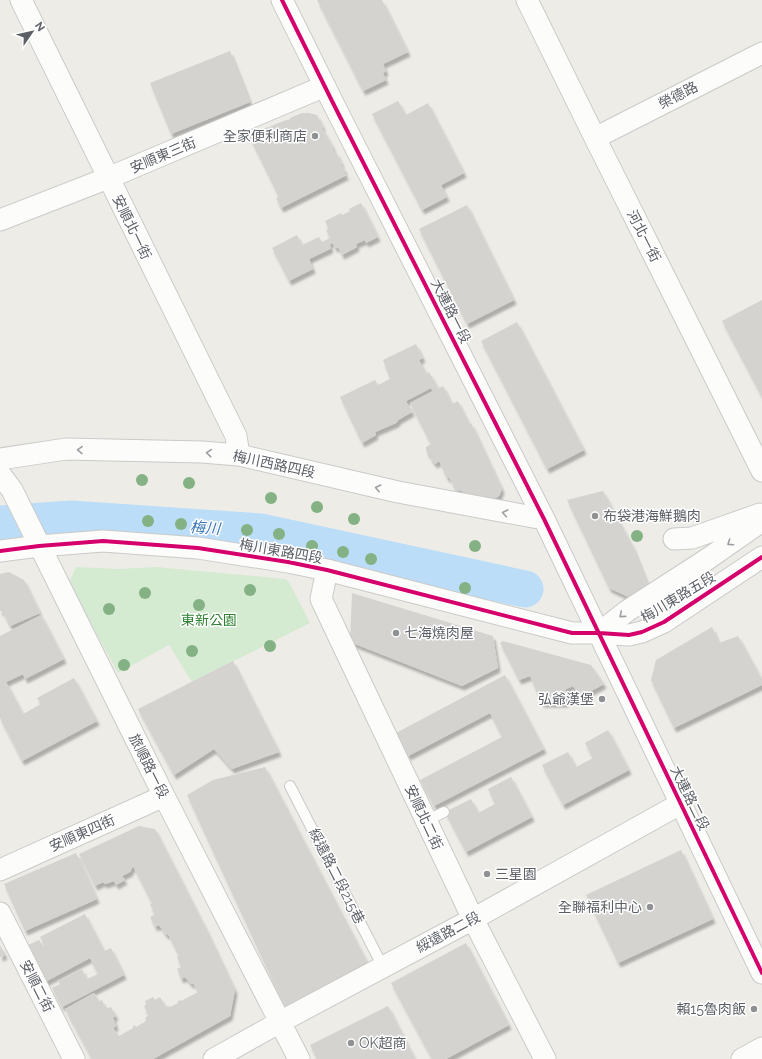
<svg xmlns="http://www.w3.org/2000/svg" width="762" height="1059" viewBox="0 0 762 1059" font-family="Raleway,'Noto Sans TC',sans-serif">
<defs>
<filter id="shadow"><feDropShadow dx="2.5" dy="4.5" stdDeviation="1" flood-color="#0004"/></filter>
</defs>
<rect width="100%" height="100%" fill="#edece7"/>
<path fill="#d4ead1" d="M76,567L119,569L156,567L285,579L289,582L310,623L192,682L169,645L118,673L69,583Z"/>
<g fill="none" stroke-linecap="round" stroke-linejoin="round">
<path stroke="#bbddf8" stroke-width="37" d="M0,524L71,519L261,532L525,589"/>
</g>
<path fill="#d4d3d0" filter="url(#shadow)" d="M317,0H382L408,52L383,64L386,71L383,73L386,80L363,91Z
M230,51L250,102L171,134L150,83Z
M398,101L406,115L428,103L464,173L441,185L447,197L422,210L372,114Z
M302,113H309L317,115L323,127L322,128L332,145L334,153L336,152L342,164L340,165L343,167L345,171L344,173L347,175L281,208L276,198L279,197L249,136L251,134L268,127L269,128L271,126L286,120H289L290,118Z
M361,203L378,237L366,243L365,240L356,244L357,247L342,255L338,247L335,248L332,242L329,244L331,247L330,249L309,259L313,269L289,281L272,248L297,235L302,245L319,237L322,242L330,238L326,230L329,229L325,221L341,213L342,215L350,211L349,209Z
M467,205L514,300L467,324L419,229Z
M762,300V397L722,321Z
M517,322L584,450L547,469L481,341Z
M416,344L423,358L419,360L426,374L429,372L438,388L433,391L431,388L406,401L412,412L398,420V421L396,423L375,432L376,435L362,443L340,397L375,380L378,385L390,379L383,360Z
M443,386L452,404L458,401L469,424L471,423L502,489L499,496L492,500L483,497L481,498L464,494L462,491H456L449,477L447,478L439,461L435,464L430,458V454L428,455L426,450V447L431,444L410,403Z
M603,491L633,547L648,585L633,599L609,588L567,500Z
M9,572L24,580L40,613L10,626L2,611H0V574Z
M352,593L493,636L498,668L462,686L350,642Z
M41,615L64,659L25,679L23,674L6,682L23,714L41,704L37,698L74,678L97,721L22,761L0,718V636Z
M712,627L719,643L738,636L762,680V685L674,728L651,680L656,660Z
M503,641L591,665L604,684L580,697L573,686L566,689V703H541L542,691L537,693L530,676L519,680L500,643Z
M233,661L279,752L232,769L214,749L174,775L138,709Z
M505,675L544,749L434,806L420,780L502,737L490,713L408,756L396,733Z
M608,730L629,770L563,805L542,765L568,752L576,767L593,758L585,743Z
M265,767L367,962L285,1008L187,795L213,780Z
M511,777L532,817L466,852L445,812L471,799L478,813L495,804L488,789Z
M139,826L155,829L206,929L235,990L230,1016L153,1059H92L65,1009L94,993L99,1001L102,1000L104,1005L108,1008L111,1007L112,1009L116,1016L113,1017L116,1026L113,1028L119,1036L133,1028V1026L135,1025L136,1027L146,1021L145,1018L149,1015L144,1007L146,1004L145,1001L153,997L155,1000L160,997L166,1007L168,1006L170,1007L178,1003V1001L180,1000L181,1001L198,992L193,983L191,984L185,977L181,979L177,969L181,967L177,957L179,956L168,934L166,935L159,925L155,927L150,917L154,915L153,910L150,905L152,903L133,866L130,872L122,876L125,880L116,885L114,881L105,884L103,882L95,886L79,854Z
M681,850L713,919L618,963L586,895Z
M76,853L97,899L25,931L4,884Z
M85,914L104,951L111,948L124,975L62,1007L52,988L60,984L58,981L82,969L87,979L98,974L90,958L43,983L24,947L39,940L43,946L44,945L40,937Z
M466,943L509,1025L446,1059H432L391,983Z
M0,945L5,955L0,957Z
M388,1006L415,1059H317L310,1045Z"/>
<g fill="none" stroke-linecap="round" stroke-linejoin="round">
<defs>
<path id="lane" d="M290,786L383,967
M426,821L444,812"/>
<path id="street" d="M21,0L236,436L239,455
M282,0L333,103L544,519L762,973
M527,0L595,138L762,471
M595,138L762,53
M0,220L108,178L325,86
M0,459L66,449L202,452L239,455L398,492L544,519
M0,474L12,490L164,796L299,1059
M674,539L692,538L760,514
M0,551L39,546L103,541L198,548L288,562L327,570L572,633H599L629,635L642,632L664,622L762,557
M327,570L321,599L473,919L545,1059
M599,633L627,611L709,558L762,521
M0,870L164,796
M0,913L74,1059
M214,1059L280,1022L473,919L680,804
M742,1059L762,1048"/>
</defs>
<use href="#lane" stroke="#cacac9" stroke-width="12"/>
<use href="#street" stroke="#cacac9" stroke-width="23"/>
<use href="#lane" stroke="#fcfcfb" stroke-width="10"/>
<use href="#street" stroke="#fcfcfb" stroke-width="21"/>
<defs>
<path id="cycleway" d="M282,0L333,103L544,519L762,973
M0,551L39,546L103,541L198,548L288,562L327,570L572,633H599L629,635L642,632L664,622L762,557"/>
</defs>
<use href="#cycleway" stroke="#fff" stroke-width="6"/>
<use href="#cycleway" stroke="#d6006c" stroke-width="4"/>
</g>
<g fill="#84b284">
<circle cx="142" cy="480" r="6"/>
<circle cx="189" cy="483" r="6"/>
<circle cx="271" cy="498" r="6"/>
<circle cx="317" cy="507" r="6"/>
<circle cx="354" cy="519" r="6"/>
<circle cx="148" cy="521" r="6"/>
<circle cx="181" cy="524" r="6"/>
<circle cx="247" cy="530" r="6"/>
<circle cx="279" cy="534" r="6"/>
<circle cx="637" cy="536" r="6"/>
<circle cx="312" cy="546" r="6"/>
<circle cx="475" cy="546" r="6"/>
<circle cx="343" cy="552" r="6"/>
<circle cx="371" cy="559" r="6"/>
<circle cx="465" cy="588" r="6"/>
<circle cx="250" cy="590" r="6"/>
<circle cx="145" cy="593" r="6"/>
<circle cx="199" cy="605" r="6"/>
<circle cx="109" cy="609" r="6"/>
<circle cx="270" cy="646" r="6"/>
<circle cx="192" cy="651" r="6"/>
<circle cx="124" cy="665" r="6"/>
</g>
<defs><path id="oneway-chevron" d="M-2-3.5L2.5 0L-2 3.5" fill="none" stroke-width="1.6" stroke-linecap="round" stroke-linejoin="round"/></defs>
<g stroke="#9c9ea2">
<use href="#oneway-chevron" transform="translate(80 450) rotate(-179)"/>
<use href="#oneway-chevron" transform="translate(209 453) rotate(-175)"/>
<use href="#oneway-chevron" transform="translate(378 488) rotate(-166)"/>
<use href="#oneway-chevron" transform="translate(505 513) rotate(-169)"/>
<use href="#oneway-chevron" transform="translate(730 543) rotate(146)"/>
<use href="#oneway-chevron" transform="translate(622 615) rotate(140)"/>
</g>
<g fill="#8f9193" stroke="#fff" stroke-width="1.5">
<circle cx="315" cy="136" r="4"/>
<circle cx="595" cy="516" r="4"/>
<circle cx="396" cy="633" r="4"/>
<circle cx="602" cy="699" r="4"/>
<circle cx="487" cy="874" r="4"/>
<circle cx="650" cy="907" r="4"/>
<circle cx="754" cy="1009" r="4"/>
<circle cx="351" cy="1043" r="4"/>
</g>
<g text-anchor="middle" stroke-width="3" stroke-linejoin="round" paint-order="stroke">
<g font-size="14" fill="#5c6066" stroke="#fff">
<text transform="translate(678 95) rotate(-27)" y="5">榮德路</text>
<text transform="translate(163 155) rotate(-23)" y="5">安順東三街</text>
<text transform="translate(132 227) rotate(64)" y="5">安順北一街</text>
<text transform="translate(644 236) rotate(63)" y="5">河北一街</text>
<text transform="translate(451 311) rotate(63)" y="5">大連路一段</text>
<text transform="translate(274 464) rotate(12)" y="5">梅川西路四段</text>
<text transform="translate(281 551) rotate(10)" y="5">梅川東路四段</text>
<text transform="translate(678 597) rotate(-31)" y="5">梅川東路五段</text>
<text transform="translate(149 766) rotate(63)" y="5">旅順路一段</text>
<text transform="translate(690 798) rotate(64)" y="5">大連路二段</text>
<text transform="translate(424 817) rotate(65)" y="5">安順北二街</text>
<text transform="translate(82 833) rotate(-24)" y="5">安順東四街</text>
<text transform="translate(337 876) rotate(63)" y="5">綏遠路二段215巷</text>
<text transform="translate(448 932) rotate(-28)" y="5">綏遠路二段</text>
<text transform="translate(37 986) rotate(63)" y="5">安順二街</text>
</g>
<g font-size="14" fill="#5c6066" stroke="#fff" text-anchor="end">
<text x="307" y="141">全家便利商店</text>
<text x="603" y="521" text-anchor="start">布袋港海鮮鵝肉</text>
<text x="404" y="638" text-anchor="start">七海燒肉屋</text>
<text x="594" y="704">弘爺漢堡</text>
<text x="495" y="879" text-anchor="start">三星園</text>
<text x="642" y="912">全聯福利中心</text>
<text x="746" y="1014">賴15魯肉飯</text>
<text x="359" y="1048" text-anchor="start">OK超商</text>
</g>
<g font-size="14" fill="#2f8233" stroke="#fff">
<text x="209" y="625">東新公園</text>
</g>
<g font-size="15" font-style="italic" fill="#3a77b8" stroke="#fff">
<text transform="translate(205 528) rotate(4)" y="5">梅川</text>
</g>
</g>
<g transform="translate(32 32) rotate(56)" stroke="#ffffff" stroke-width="3" paint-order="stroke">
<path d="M0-3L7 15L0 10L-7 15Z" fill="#5c6066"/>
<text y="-6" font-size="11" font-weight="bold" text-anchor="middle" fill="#5c6066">N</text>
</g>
</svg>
